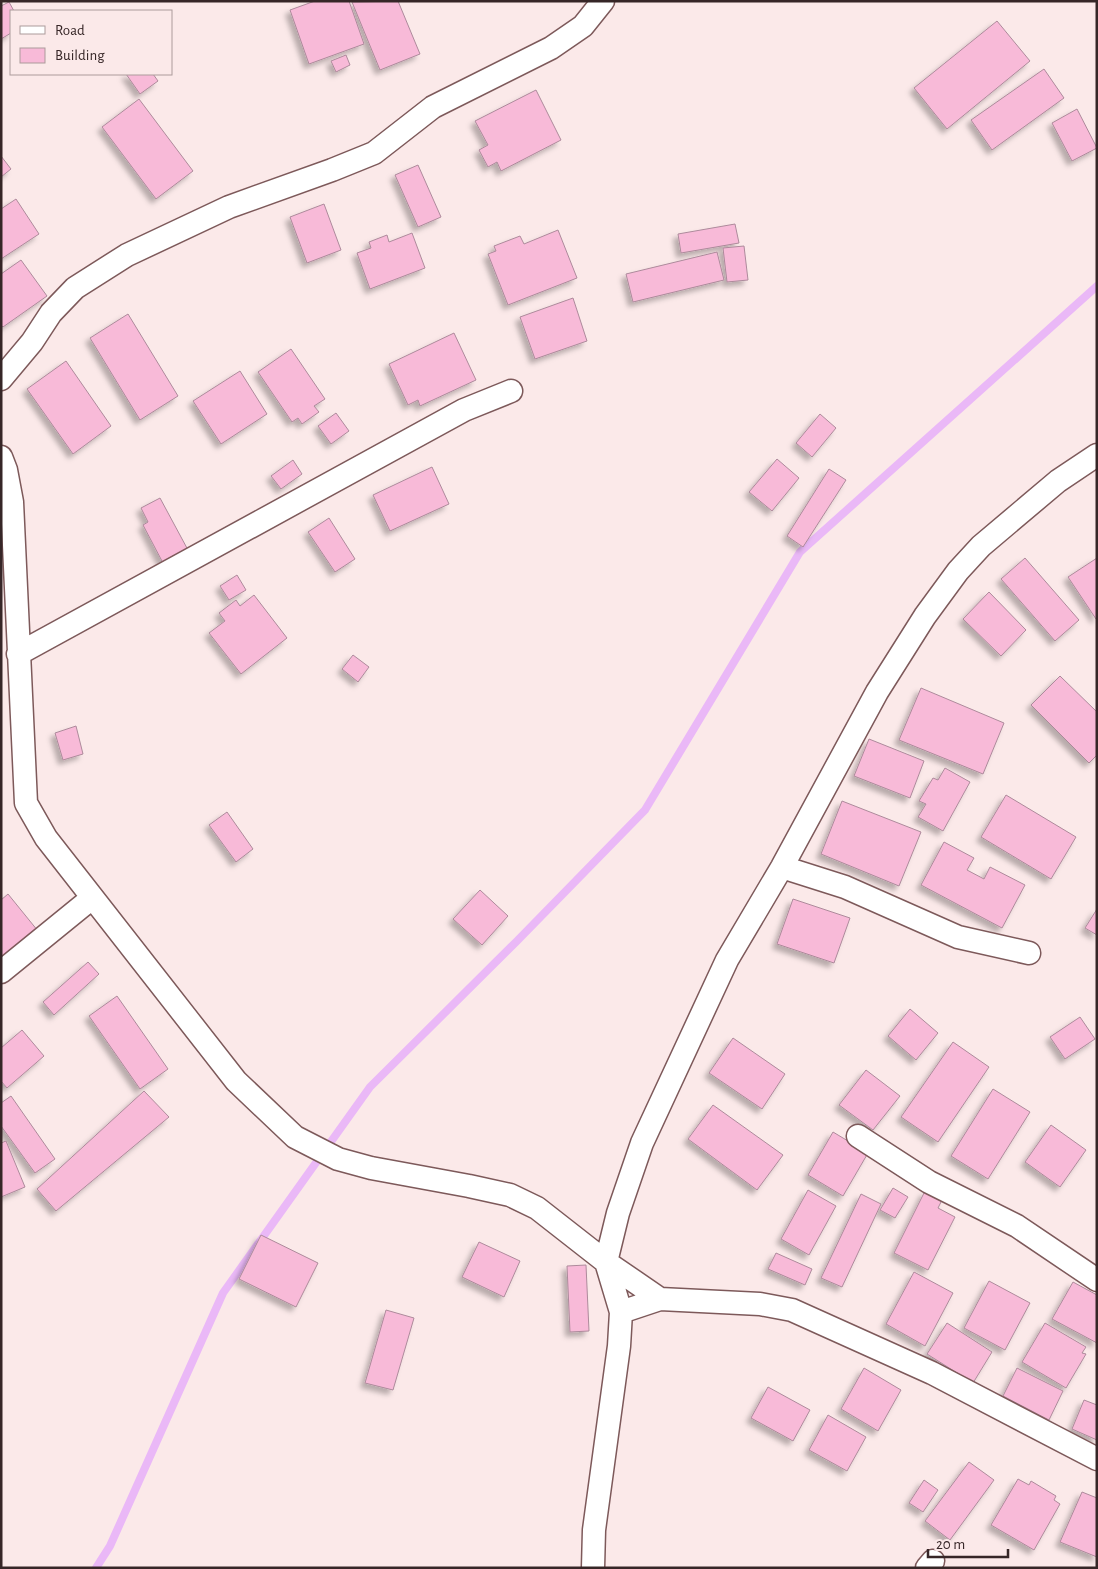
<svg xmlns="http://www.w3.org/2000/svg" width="1098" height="1569" viewBox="0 0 1098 1569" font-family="'Alegreya Sans',sans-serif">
<defs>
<filter id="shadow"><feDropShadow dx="-4.5" dy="4.5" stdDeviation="2.5" flood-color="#0004"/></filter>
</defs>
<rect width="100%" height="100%" fill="#fbe9e9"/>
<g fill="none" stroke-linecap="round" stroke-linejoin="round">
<path stroke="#eab8f7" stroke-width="8" d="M96,1568L110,1546L223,1293L370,1087L516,942L645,810L800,552L1097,286"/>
</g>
<path fill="#f8bad8" stroke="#ad8a9b" filter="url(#shadow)" d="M315,1H349L364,44L309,64L290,10Z
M398,1L420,54L380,70L352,2Z
M9,2L14,11H11V33L1,39V6Z
M997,21L1030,61L947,129L914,88Z
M346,55L350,65L336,72L331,61Z
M1044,69L1064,98L992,150L971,120Z
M126,74H153L158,81L140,94Z
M536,90L561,140L501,171L497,162L488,167L479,150L488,145L475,121Z
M139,99L193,171L156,199L102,127Z
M1077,109L1097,148L1072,161L1052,123Z
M1,156L11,169L1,177Z
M418,165L441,217L418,227L395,175Z
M16,199L39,234L1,259V209Z
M324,204L341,250L307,263L290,217Z
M735,224L739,243L681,253L678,234Z
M558,230L577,278L508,305L488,254L496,251L494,246L520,236L524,244Z
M412,233L425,268L370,289L357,253L371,248L369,242L387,235L389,242Z
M744,246L748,280L727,282L723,248Z
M717,252L724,280L633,302L626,274Z
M21,260L47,296L3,327L1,325V274Z
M573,298L587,341L535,359L520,317Z
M128,314L178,396L140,420L90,338Z
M454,333L476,380L420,406L418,400L408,405L389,364Z
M291,349L325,399L314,406L319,412L302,424L298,418L292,422L258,372Z
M66,361L111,426L73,454L27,389Z
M240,371L267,414L221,444L193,401Z
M336,413L349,431L331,444L318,426Z
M820,414L836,428L812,457L796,443Z
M777,459L799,478L772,511L749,492Z
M293,460L302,474L281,489L271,476Z
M432,467L449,504L390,531L373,495Z
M829,469L846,480L803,547L787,536Z
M160,498L188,550L163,563L143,525L148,522L141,508Z
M329,518L355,559L335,572L308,532Z
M1025,558L1079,620L1055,641L1001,579Z
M1097,558V618L1096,619L1068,577Z
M237,575L246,590L229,600L220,586Z
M989,592L1026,630L1001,656L963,619Z
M254,595L287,638L241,674L209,633L225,621L219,613L236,600L240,606Z
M353,655L369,667L358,682L342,669Z
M1060,676L1097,712V755L1089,763L1031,705Z
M921,688L1004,723L983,774L899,740Z
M76,726L83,754L63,760L55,733Z
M869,739L924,761L910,798L854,776Z
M945,768L970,782L943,831L918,817L926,804L919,801L933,778L938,780Z
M1006,795L1076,837L1051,879L981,837Z
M842,801L921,832L899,886L821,854Z
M227,812L253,849L236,862L209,825Z
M944,842L974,858L967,870L984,879L990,867L1025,885L1002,928L921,885Z
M480,890L508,916L482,945L453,919Z
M8,894L38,931L1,960V900Z
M793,899L850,918L834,963L777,944Z
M1097,909V935L1085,928Z
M88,962L99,974L54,1015L43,1002Z
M117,996L168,1069L140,1089L89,1016Z
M910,1009L938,1033L916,1060L888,1036Z
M1080,1017L1095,1039L1065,1059L1050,1037Z
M22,1030L44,1056L7,1088L1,1081V1048Z
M733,1038L785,1074L762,1109L709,1073Z
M953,1042L989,1067L938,1142L901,1117Z
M866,1070L900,1096L873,1130L839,1105Z
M993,1089L1030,1112L988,1179L951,1156Z
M144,1091L169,1117L56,1211L37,1189Z
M11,1096L55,1159L35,1173L1,1126V1103Z
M713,1105L783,1155L757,1190L688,1139Z
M1051,1125L1086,1150L1060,1187L1025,1162Z
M833,1132L868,1153L843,1196L808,1175Z
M6,1141L25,1187L1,1197V1143Z
M893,1188L908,1197L895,1218L880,1210Z
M808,1190L836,1206L809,1255L781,1239Z
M925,1191L942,1200L938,1208L955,1217L928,1270L894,1253Z
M861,1194L881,1204L842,1287L821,1278Z
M261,1235L318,1263L296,1307L239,1279Z
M479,1242L520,1261L504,1297L462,1277Z
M776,1253L812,1269L805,1285L768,1269Z
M586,1265L589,1331L570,1332L567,1266Z
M914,1272L953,1293L925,1346L886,1324Z
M989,1281L1030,1303L1005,1350L964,1328Z
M1073,1282L1097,1295V1343L1052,1319Z
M386,1310L414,1318L393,1390L365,1383Z
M947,1323L992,1352L973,1383L927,1354Z
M1045,1323L1086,1347L1082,1353L1086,1354L1066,1388L1022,1362Z
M864,1368L901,1390L878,1431L841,1409Z
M1017,1368L1063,1391L1049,1420L1003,1396Z
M768,1387L810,1410L793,1441L751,1418Z
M1084,1400L1097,1405V1440L1072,1429Z
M828,1415L866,1437L847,1471L809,1450Z
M969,1462L994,1480L950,1540L925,1521Z
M1018,1479L1029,1485L1031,1481L1056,1496L1054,1500L1060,1504L1034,1550L991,1525Z
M924,1480L938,1490L923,1512L909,1503Z
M1082,1492L1097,1498V1557L1060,1542Z"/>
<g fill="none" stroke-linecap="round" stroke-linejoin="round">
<defs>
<path id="street" d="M1,379L32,342L51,313L75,288L127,255L229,207L332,170L374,153L433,107L551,48L583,26L603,1
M1,457L6,470L12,502L26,803L46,838L236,1081L295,1137L338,1159L371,1168L469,1186L510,1195L537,1208L606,1262L621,1312L619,1346L594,1530L593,1568
M18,654L464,410L511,391
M782,867L845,887L958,937L1029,953
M1,972L92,898
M858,1136L929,1182L1017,1226L1097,1280
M660,1299L606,1262L618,1213L642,1143L727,960L782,867L877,692L925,616L958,571L981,546L1058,481L1097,455
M621,1312L660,1299L760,1304L792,1310L932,1373L1097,1459
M927,1568L933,1561"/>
</defs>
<use href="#street" stroke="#7d595a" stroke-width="25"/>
<use href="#street" stroke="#fff" stroke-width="22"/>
</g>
<rect width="1098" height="1569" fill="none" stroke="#362627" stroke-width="5"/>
<rect x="10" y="10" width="162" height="65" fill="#fbe9e9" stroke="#ac9b9b"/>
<rect x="20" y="26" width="25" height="8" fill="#ffffff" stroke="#ac9b9b"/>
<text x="55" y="35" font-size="15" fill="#362627">Road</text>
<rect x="20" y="48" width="25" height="15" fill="#f8bad8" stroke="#ac9b9b"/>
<text x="55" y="60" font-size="15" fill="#362627">Building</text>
<path d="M928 1549v8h80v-8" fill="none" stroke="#362627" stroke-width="2.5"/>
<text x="936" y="1549" font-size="15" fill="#362627" stroke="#fbe9e9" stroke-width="4" paint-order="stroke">20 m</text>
</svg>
